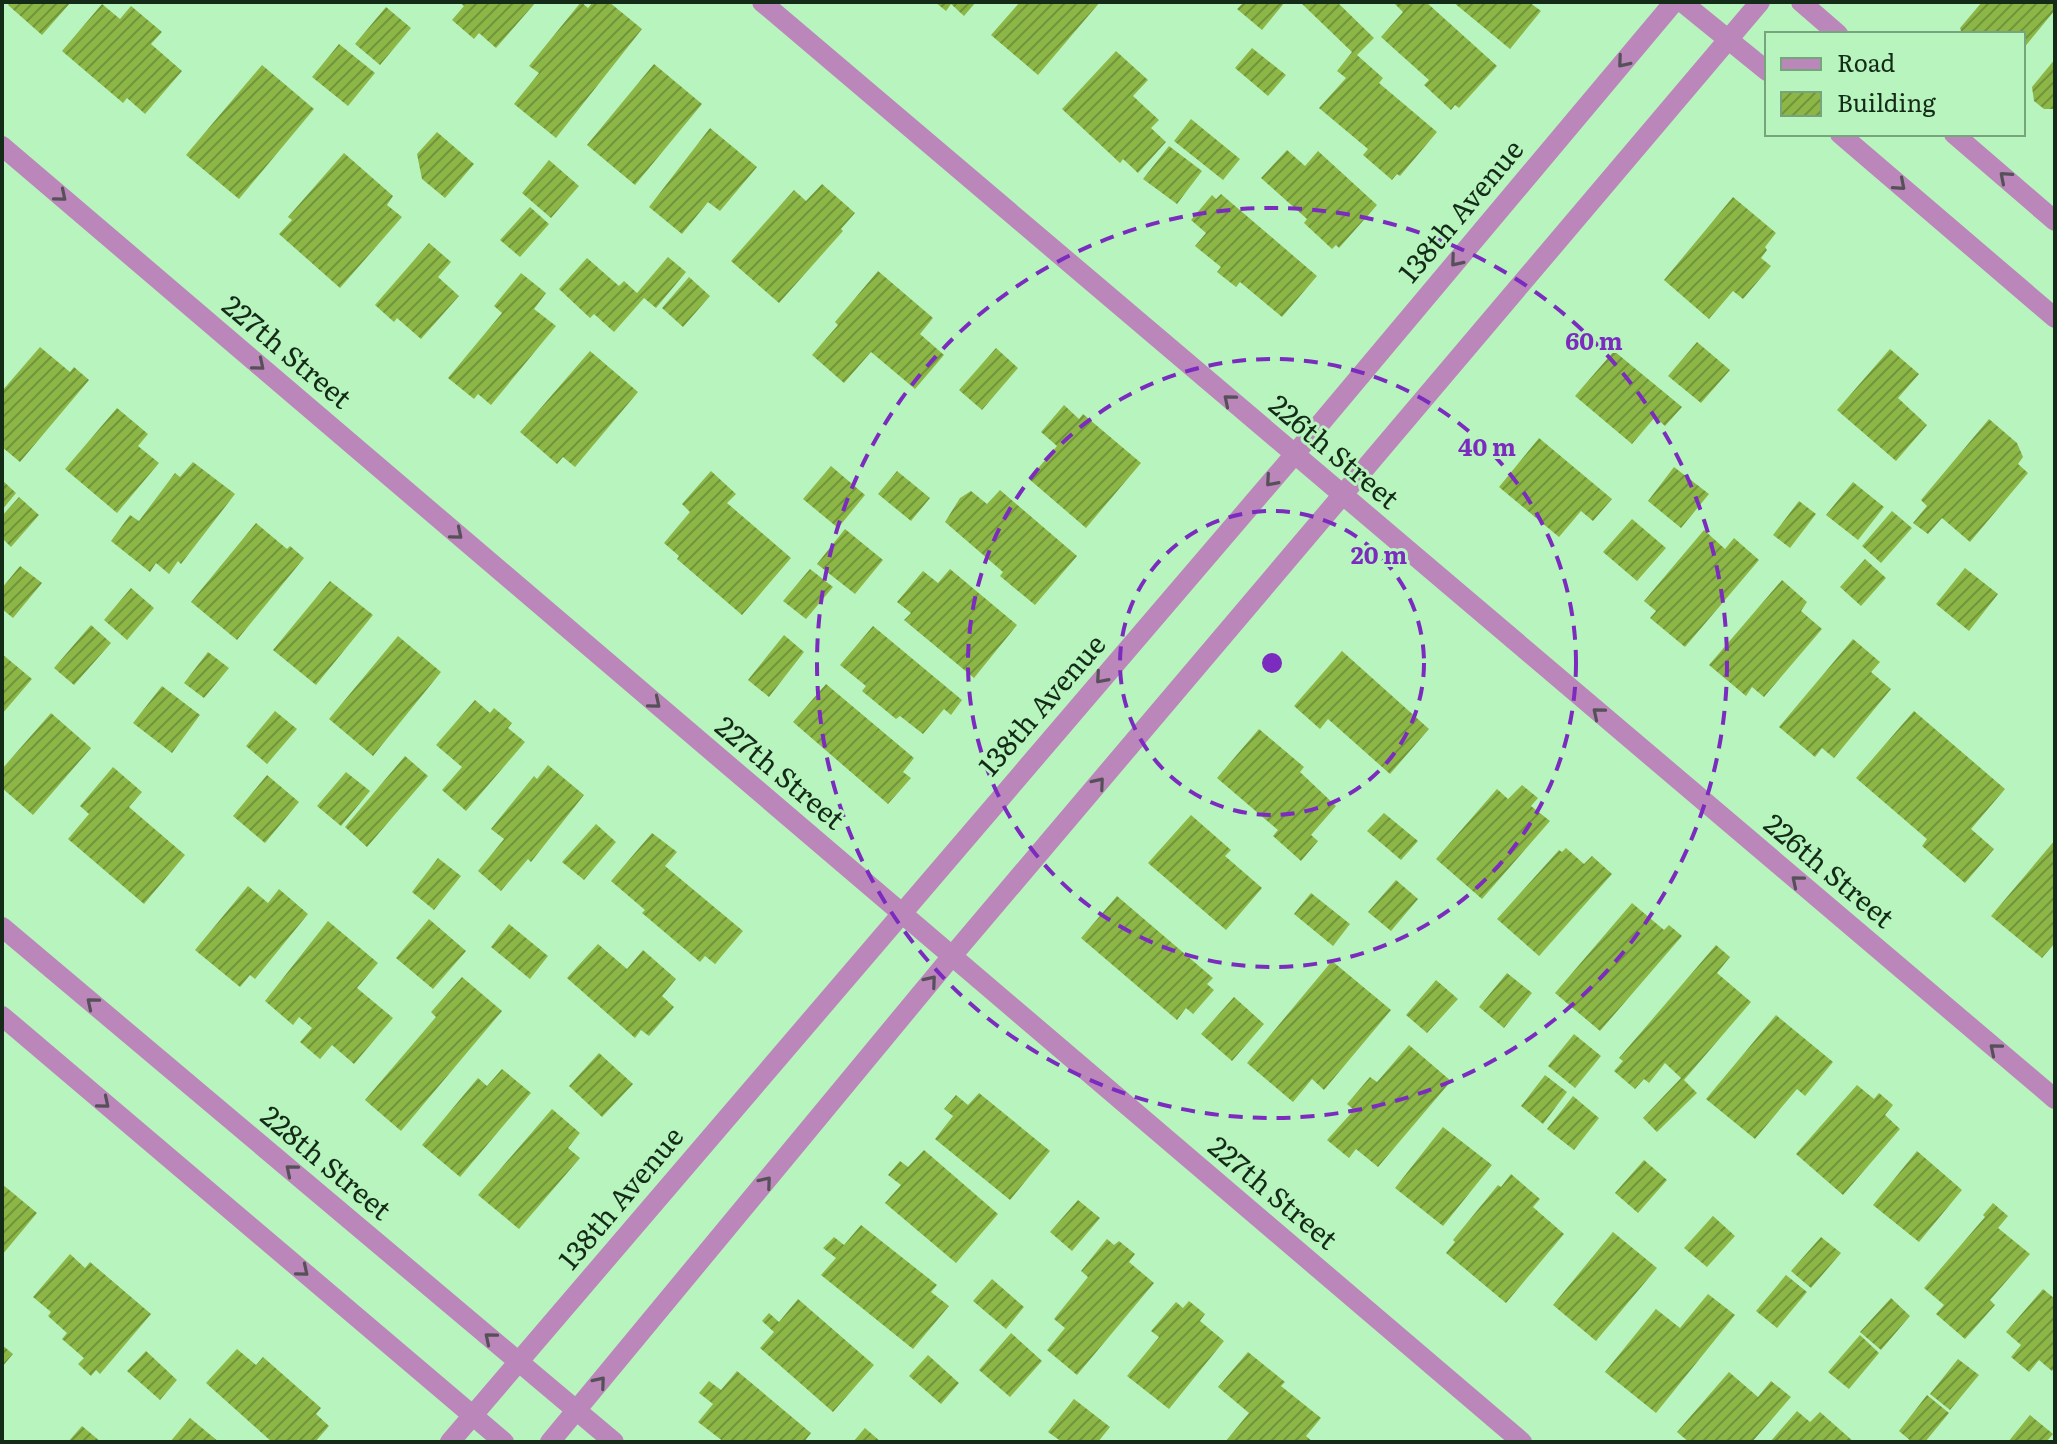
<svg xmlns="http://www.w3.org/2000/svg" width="2057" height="1444" viewBox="0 0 2057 1444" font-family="Literata,serif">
<defs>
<pattern id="building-hatch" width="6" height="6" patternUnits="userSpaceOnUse" patternTransform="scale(2)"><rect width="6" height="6" fill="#8cb747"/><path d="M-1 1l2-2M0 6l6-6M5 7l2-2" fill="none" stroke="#71953a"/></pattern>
</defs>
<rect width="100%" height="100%" fill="#b8f4be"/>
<path fill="url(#building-hatch)" d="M11,2H71L42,35L8,5Z
M459,2H536L496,48L479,33L474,39L452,20L464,6Z
M581,2L588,8L593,2H609L642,29L556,138L514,104L539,73L529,66Z
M935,2H976L964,16L951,4L946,11Z
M1020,2H1100L1038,75L991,35Z
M1244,2H1285L1262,30L1237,9Z
M1300,2H1337L1374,38L1357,55L1383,78L1379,83L1437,132L1400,176L1397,174L1392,180L1363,155L1368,149L1319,108L1346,78L1337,71L1352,52Z
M1393,2H1426L1497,66L1459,108L1455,105L1451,110L1424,85L1429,80L1381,37L1403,12Z
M1453,2H1529L1541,11L1510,49Z
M1982,2H2055V10L2023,49V34H1962L1960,28Z
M102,4L120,19L131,6L162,32L151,44L182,71L145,114L127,98L123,103L62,51Z
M386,7L411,28L380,65L355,44Z
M339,44L375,73L348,106L312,77Z
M1252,48L1286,75L1268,96L1235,68Z
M1116,51L1148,80L1133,96L1159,120L1151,128L1166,142L1138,173L1123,159L1120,163L1062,109Z
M2055,59V109H2044L2034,101L2032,87Z
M654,64L702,104L635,185L587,145Z
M262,65L314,109L239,199L186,155Z
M1191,119L1240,159L1223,180L1174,141Z
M710,128L757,167L720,211L708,202L682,234L649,207Z
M437,132L474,164L445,198L422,179L417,154Z
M1169,146L1202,171L1177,204L1143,179Z
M1287,150L1305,166L1318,151L1377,205L1339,248L1336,245L1332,249L1304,223L1307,219L1261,178Z
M344,153L393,196L387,205L402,217L340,288L279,234L292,220L288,217Z
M549,160L579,186L551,218L522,193Z
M822,184L855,213L841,229L843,231L779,303L731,261L794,190L806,201Z
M1221,194L1317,276L1282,317L1240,282L1236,287L1217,272L1221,267L1195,246L1206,233L1191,220L1212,195L1216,199Z
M1733,197L1776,233L1765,247L1767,250L1761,258L1771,266L1743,299L1733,291L1709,319L1664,280Z
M530,207L549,224L520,257L500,240Z
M429,243L451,262L438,277L459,296L421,339L397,318L394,322L375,305Z
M668,257L686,272L656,308L644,298L614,332L594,314L590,318L559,289L587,258L619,286L624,281L637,293Z
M878,271L933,318L920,334L944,355L915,389L871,352L844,383L812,355L838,325L835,322Z
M521,273L546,293L534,309L556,326L491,405L478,394L474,399L448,378L502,313L494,306Z
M689,277L710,296L683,327L662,308Z
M1697,342L1730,370L1701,403L1668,376Z
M40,347L70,372L74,367L89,380L20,462L2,447V391Z
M996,348L1018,368L982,410L959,390Z
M1890,349L1919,374L1898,398L1927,425L1896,461L1837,410Z
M590,351L638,392L575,467L563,457L557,464L520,432Z
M1614,351L1682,407L1665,426L1655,417L1632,444L1575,396Z
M1064,405L1079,419L1083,414L1141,463L1086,528L1029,479L1057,446L1041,432Z
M117,408L148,434L138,446L159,463L117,513L65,469Z
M1989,419L2017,443L2023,457L2018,464L2028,473L1970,542L1942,518L1928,534L1913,523L1927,506L1921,500Z
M1539,438L1612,499L1593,521L1581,511L1559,537L1499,487Z
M193,462L235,494L181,564L178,561L169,574L156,563L150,572L111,541L130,515L139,521L175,473L180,477Z
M831,466L865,495L838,528L803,499Z
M1674,467L1709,494L1681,528L1648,501Z
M711,471L736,494L727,503L791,558L742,615L677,559L679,556L664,543L690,512L682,504Z
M897,471L930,498L911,521L878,494Z
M2,480L16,493L2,510Z
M1853,482L1884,507L1858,540L1826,515Z
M1000,490L1077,556L1035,605L1000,576L1003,572L945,522L960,498L971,491L987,504Z
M19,497L39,515L11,547L2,538V516Z
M1799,501L1816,514L1790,548L1773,535Z
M1892,511L1912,528L1881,563L1862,546Z
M1632,519L1666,548L1637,581L1603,552Z
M256,523L287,549L290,546L304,558L237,640L191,602Z
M845,529L883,560L855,594L817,564Z
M1704,530L1725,549L1734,538L1759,560L1685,647L1650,618L1656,611L1644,601Z
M1865,559L1886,578L1861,606L1840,587Z
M20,566L42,583L13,618L2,609V588Z
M1965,568L1998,594L1969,631L1936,604Z
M810,569L833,587L806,619L783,601Z
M950,569L1017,625L974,678L904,620L911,613L897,602L923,571L938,583Z
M1782,580L1807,602L1801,611L1822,629L1764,697L1752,687L1746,696L1709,665Z
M330,581L373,615L316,685L273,650Z
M131,588L154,608L127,640L104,620Z
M91,625L111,643L74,685L54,668Z
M873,626L962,700L951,715L944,709L923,734L900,716L896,719L862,691L866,686L840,665Z
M784,635L804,652L769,697L748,680Z
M398,636L441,672L373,756L329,719Z
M1853,639L1880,662L1871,672L1891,689L1834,758L1822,748L1815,757L1779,727Z
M1342,651L1429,729L1390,774L1328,719L1320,729L1294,706Z
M208,652L229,668L204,698L184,683Z
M2,654L32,679L2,714Z
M826,684L914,758L903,772L911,778L888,804L793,722Z
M162,686L200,715L172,753L133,723Z
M475,700L490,713L494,708L512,723L508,728L525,742L466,811L442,790L462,767L436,745Z
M275,711L297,729L267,764L246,746Z
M1914,711L2005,789L1971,829L1994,849L1965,883L1922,846L1927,839L1856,778Z
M51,713L91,748L33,815L2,788V769Z
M1259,729L1304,767L1300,772L1336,806L1311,835L1318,841L1301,861L1273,836L1278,830L1217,778Z
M405,756L428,776L367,847L345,827Z
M548,765L584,795L531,862L528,859L501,891L478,871L504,839L491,829L534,776L537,779Z
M113,767L142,792L129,807L185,855L144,904L68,839L89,814L80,806Z
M346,772L370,791L341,826L317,806Z
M267,775L299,802L265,843L233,816Z
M1522,785L1538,798L1531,806L1550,821L1482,899L1436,859L1497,789L1508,799Z
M1384,813L1418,841L1401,860L1367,831Z
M1191,815L1231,850L1225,856L1262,888L1226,930L1148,863Z
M596,824L616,842L584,880L562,862Z
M652,833L677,852L665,866L743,931L715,964L705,956L700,962L642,913L645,910L611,881Z
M2055,840V943L2042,958L1991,916Z
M1566,848L1584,864L1592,856L1612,874L1539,956L1497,919L1559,850L1562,852Z
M438,858L461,876L434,910L412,892Z
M1396,880L1418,899L1391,931L1368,912Z
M248,886L268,903L279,889L308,914L255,979L250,975L240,987L195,950Z
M1311,893L1350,924L1333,946L1294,914Z
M1117,896L1213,978L1207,984L1214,990L1193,1014L1186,1008L1177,1020L1081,938Z
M1632,903L1664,930L1669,925L1682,936L1600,1031L1555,993Z
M429,919L466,951L433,989L396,958Z
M328,921L378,963L357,988L393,1018L354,1064L332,1045L320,1059L300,1042L312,1028L299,1017L293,1025L265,1001Z
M509,924L548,956L530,979L491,947Z
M598,944L627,969L643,950L676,979L662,996L674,1007L649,1036L641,1030L635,1038L567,978Z
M1716,945L1730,957L1717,973L1751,1002L1684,1080L1697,1093L1657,1132L1643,1118L1681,1078L1665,1063L1649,1083L1644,1079L1635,1089L1614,1071L1623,1061L1619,1058Z
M1332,961L1391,1010L1324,1090L1312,1079L1293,1102L1247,1063Z
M1507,973L1532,993L1504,1028L1479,1007Z
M462,977L502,1011L401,1131L365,1100L436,1017L431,1012Z
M1436,980L1458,999L1427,1033L1406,1015Z
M1234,997L1264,1024L1232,1061L1201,1034Z
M1776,1015L1833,1062L1805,1096L1797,1089L1755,1139L1706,1099Z
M1574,1034L1601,1056L1575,1088L1548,1066Z
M1409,1045L1451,1081L1378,1167L1356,1149L1349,1158L1327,1140L1354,1110L1347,1104L1370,1077L1377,1082Z
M599,1053L633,1084L602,1117L569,1086Z
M502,1069L531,1093L460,1177L422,1145L478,1078L487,1086Z
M1545,1075L1567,1092L1543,1124L1521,1106Z
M1857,1085L1874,1099L1879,1093L1893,1105L1885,1115L1900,1129L1843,1195L1796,1154Z
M979,1093L1050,1151L1010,1200L935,1139L953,1116L944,1109L956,1095L968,1105Z
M1573,1096L1599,1118L1574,1150L1547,1129Z
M552,1109L580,1133L568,1148L580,1158L519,1229L478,1195Z
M1443,1127L1492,1165L1443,1226L1395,1188Z
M924,1150L998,1214L956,1263L885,1203L901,1185L888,1175L900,1161L908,1167Z
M1917,1151L1962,1190L1919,1242L1873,1205Z
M1644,1160L1667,1180L1638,1213L1615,1193Z
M1511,1174L1540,1199L1533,1207L1564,1234L1506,1303L1446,1253L1455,1242L1453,1240L1498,1185L1501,1187Z
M2,1184L37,1213L2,1255Z
M1078,1200L1100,1218L1072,1251L1050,1232Z
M1993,1203L2008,1216L1998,1228L2030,1254L1990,1300L1995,1305L1965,1339L1936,1314L1944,1305L1924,1288L1985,1217L1983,1215Z
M1713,1216L1735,1236L1707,1267L1684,1248Z
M861,1225L937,1285L931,1292L949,1306L913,1349L821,1275L836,1258L823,1248L834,1237L844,1245Z
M1613,1232L1657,1268L1596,1341L1553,1305Z
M1821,1237L1841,1253L1811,1288L1791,1271Z
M1107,1239L1114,1245L1119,1241L1135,1254L1129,1262L1154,1283L1077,1375L1047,1350L1065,1328L1054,1319L1088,1277L1081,1271Z
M70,1254L85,1268L90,1262L151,1314L100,1374L96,1370L91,1376L78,1364L84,1358L62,1339L67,1333L48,1316L51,1312L33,1297Z
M1786,1275L1807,1292L1777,1328L1756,1311Z
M992,1279L1024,1307L1006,1329L973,1301Z
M2043,1289L2055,1299V1367L2052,1371L2039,1360L2029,1372L2011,1357L2021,1345L2006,1332Z
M1708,1294L1735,1315L1656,1413L1605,1372L1656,1309L1680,1328Z
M1891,1298L1910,1316L1881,1350L1860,1332Z
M798,1299L874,1365L833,1412L760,1348L774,1332L762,1321L769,1313L779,1322Z
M1189,1301L1205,1314L1200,1321L1224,1341L1169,1409L1127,1376L1159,1337L1151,1331L1176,1302L1183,1308Z
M1011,1333L1042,1361L1010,1397L979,1370Z
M1860,1335L1879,1353L1849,1389L1828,1372Z
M2,1345L13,1354L2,1367Z
M237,1349L256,1365L263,1357L321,1408L316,1414L329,1426L315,1442H272L206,1383Z
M146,1351L177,1380L160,1400L127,1371Z
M1248,1352L1285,1382L1281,1386L1321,1418L1306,1436L1313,1442H1225L1249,1413L1218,1387Z
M928,1355L959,1383L941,1404L909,1376Z
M1958,1359L1979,1375L1950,1410L1930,1394Z
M737,1371L811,1433L804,1442H724L698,1422L713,1404L699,1393L709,1381L721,1390Z
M1729,1372L1758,1397L1771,1381L1791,1397L1752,1442H1689L1677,1432Z
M1927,1395L1949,1413L1925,1442H1912L1899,1431Z
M1074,1399L1110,1427L1098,1442H1062L1048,1432Z
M1797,1411L1810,1422L1820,1412L1854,1442H1770Z
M2030,1415L2053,1434L2046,1442H2008Z
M190,1418L219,1442H170Z
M82,1426L101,1442H68Z
M865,1428L881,1442H853Z"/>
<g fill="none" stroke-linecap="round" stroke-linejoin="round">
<path stroke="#bb87ba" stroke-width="20" d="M762,2L2055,1099
M1682,2L1767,71
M1801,2L1838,34
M1840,134L2055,318
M1954,134L2055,221
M2,146L1522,1442
M2,927L614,1442
M2,1016L504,1442
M450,1442L1294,455L1674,2
M550,1442L952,956L1760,2"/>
</g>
<defs><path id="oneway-chevron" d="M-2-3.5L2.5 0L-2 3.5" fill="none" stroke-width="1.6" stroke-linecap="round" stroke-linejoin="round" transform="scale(2)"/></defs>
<g stroke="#565058">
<use href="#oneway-chevron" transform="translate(1623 62) rotate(130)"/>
<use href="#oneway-chevron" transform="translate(2005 177) rotate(-139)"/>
<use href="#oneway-chevron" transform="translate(1900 185) rotate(41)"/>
<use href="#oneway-chevron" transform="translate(61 196) rotate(40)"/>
<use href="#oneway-chevron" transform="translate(1456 261) rotate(130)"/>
<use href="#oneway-chevron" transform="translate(259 365) rotate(40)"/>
<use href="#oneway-chevron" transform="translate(1229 400) rotate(-140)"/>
<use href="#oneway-chevron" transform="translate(1271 481) rotate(131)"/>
<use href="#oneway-chevron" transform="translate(457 534) rotate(40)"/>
<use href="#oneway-chevron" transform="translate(1101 678) rotate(131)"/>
<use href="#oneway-chevron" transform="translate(655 703) rotate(40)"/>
<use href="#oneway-chevron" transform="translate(1598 713) rotate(-140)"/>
<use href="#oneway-chevron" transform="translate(1099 783) rotate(-50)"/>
<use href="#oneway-chevron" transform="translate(1797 881) rotate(-140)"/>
<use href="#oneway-chevron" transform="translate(931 981) rotate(-50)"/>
<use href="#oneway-chevron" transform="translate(92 1003) rotate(-140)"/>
<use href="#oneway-chevron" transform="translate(1995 1049) rotate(-140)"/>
<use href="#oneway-chevron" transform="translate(104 1103) rotate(40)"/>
<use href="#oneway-chevron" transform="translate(291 1170) rotate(-140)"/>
<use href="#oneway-chevron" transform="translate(766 1182) rotate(-50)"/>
<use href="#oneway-chevron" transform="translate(303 1271) rotate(40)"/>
<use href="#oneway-chevron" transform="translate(490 1338) rotate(-140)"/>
<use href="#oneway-chevron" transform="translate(600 1382) rotate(-50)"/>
</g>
<g fill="none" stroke="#7b2cbf" stroke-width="4" stroke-dasharray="14 10">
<circle cx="1272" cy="663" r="152"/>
<circle cx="1272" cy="663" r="304"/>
<circle cx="1272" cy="663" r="455"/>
</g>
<g text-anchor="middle" stroke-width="6" stroke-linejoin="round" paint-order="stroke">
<g font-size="28" fill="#132b17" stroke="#b8f4be">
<text transform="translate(1461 211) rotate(-50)" y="10">138th Avenue</text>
<text transform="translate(287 352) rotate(40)" y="10">227th Street</text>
<text transform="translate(1334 452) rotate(40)" y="10">226th Street</text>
<text transform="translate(1042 705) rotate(-49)" y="10">138th Avenue</text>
<text transform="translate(780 773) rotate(40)" y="10">227th Street</text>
<text transform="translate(1829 871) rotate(40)" y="10">226th Street</text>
<text transform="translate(326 1163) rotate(40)" y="10">228th Street</text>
<text transform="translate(1273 1193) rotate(40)" y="10">227th Street</text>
<text transform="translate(621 1198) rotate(-50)" y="10">138th Avenue</text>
</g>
</g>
<circle cx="1272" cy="663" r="12" fill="#7b2cbf" stroke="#b8f4be" stroke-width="4"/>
<g font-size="24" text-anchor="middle" font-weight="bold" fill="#7b2cbf" stroke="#b8f4be" stroke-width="6" stroke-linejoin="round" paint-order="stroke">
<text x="1594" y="350">60 m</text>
<text x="1487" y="456">40 m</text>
<text x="1379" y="564">20 m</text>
</g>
<rect width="2057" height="1444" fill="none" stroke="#132b17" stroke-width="8"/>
<rect x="1765" y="32" width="260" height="104" fill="#b8f4be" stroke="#76a47b" stroke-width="2"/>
<rect x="1781" y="58" width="40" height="12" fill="#bb87ba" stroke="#76a47b" stroke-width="2"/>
<text x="1837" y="72" font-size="24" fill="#132b17">Road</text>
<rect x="1781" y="92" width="40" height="24" fill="url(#building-hatch)" stroke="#76a47b" stroke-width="2"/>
<text x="1837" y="112" font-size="24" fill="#132b17">Building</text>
</svg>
